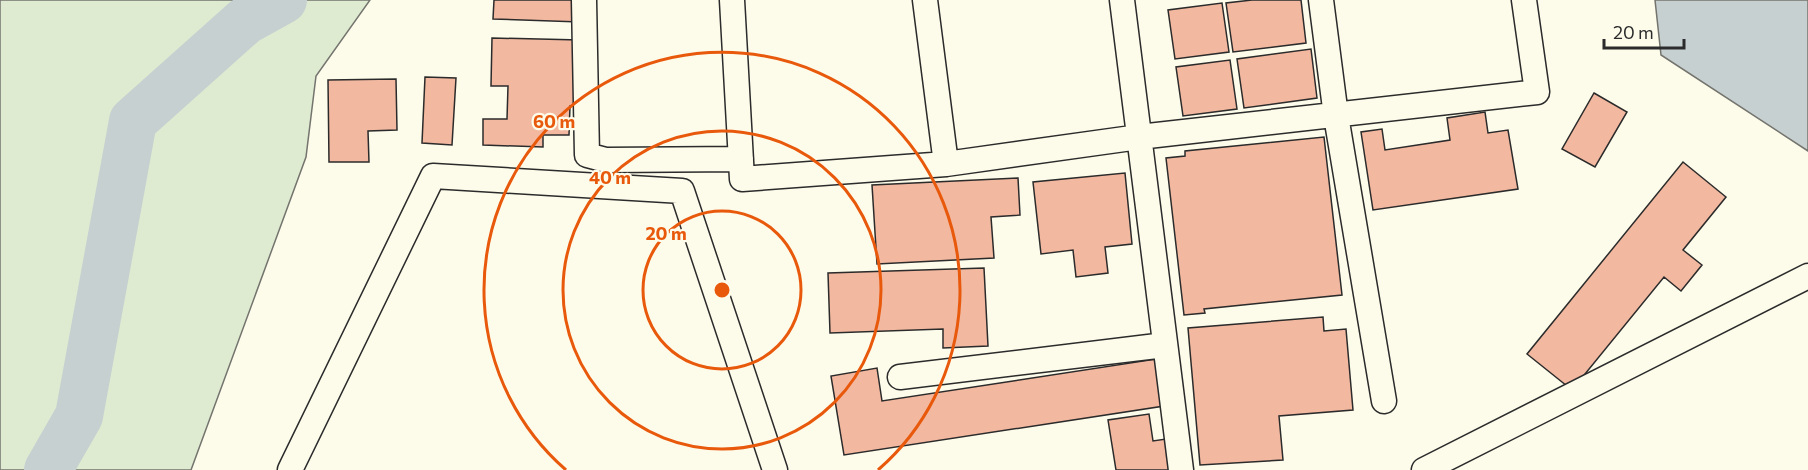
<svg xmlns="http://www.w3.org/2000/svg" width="1808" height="470" viewBox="0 0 1808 470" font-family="Commissioner,sans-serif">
<rect width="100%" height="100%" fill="#fdfbea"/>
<path fill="#deebd1" stroke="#74746e" stroke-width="1.5" d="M0,0H370L316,76L306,157L191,470H0Z"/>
<path fill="#c7d0d0" stroke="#74746e" stroke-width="1.5" d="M1655,0H1808V151L1661,55Z"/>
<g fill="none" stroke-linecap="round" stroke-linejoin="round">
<path stroke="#c7d0d0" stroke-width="48" d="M48,470L79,416L133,121L245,21L283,0"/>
</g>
<path fill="#f2b8a0" stroke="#2b2b2b" stroke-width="1.5" d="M494,0H581L580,22L493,19Z
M1252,0H1301L1306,43L1233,52L1226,3Z
M1222,3L1229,52L1175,59L1168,10Z
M492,38L580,40L578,106H570L569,135H543V147L483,145V119H507L508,86H491Z
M1311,49L1317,98L1244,108L1237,59Z
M1230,60L1237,109L1183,116L1176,67Z
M425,77L456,78L452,145L422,143Z
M396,79L397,130L368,131L369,162H329L328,80Z
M1594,93L1627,112L1595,167L1562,149Z
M1485,112L1488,133L1508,130L1518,189L1373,210L1361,132L1382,129L1385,150L1450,140L1447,118Z
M1324,137L1342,295L1204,309L1205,313L1184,315L1166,158L1185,156V151Z
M1683,162L1726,197L1683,250L1702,265L1681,291L1664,277L1572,390L1527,354Z
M1125,173L1132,244L1105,247L1108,273L1076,277L1073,250L1041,254L1033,182Z
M1018,178L1020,215L991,217L994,258L877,264L872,185Z
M984,268L988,346L943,348V329L830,333L828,273Z
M1323,317L1324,331L1346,329L1353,410L1279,416L1283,460L1200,465L1188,328Z
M1156,359L1164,406L844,455L831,376L877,368L882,401Z
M1149,414L1153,441L1166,439L1171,470H1116L1108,420Z"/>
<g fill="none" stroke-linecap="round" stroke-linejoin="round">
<defs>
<path id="minor" d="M584,0L587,155L606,160L741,159
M732,0L742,179L946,164L1139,137L1537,92L1524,0
M925,0L946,164
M1122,0L1181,470
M1321,0L1336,116L1384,401
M900,377L1165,345
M290,470L433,176L682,191L775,470
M1424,470L1808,276"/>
</defs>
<use href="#minor" stroke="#2b2b2b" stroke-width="27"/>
<use href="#minor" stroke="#fdfbea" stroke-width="24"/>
</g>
<g fill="none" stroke="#e8590c" stroke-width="3">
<circle cx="722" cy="290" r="79"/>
<circle cx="722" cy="290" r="159"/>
<path d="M566 470A238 238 0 1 1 878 470"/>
</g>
<circle cx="722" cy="290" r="9" fill="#e8590c" stroke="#fdfbea" stroke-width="3"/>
<g font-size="18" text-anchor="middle" font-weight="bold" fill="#e8590c" stroke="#fdfbea" stroke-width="4.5" stroke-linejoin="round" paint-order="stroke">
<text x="554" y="128">60 m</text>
<text x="610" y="184">40 m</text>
<text x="666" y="240">20 m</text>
</g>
<path d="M1604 39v9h80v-9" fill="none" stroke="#2b2b2b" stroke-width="3"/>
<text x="1613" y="39" font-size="18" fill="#2b2b2b" stroke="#fdfbea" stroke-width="4.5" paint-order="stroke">20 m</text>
</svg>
